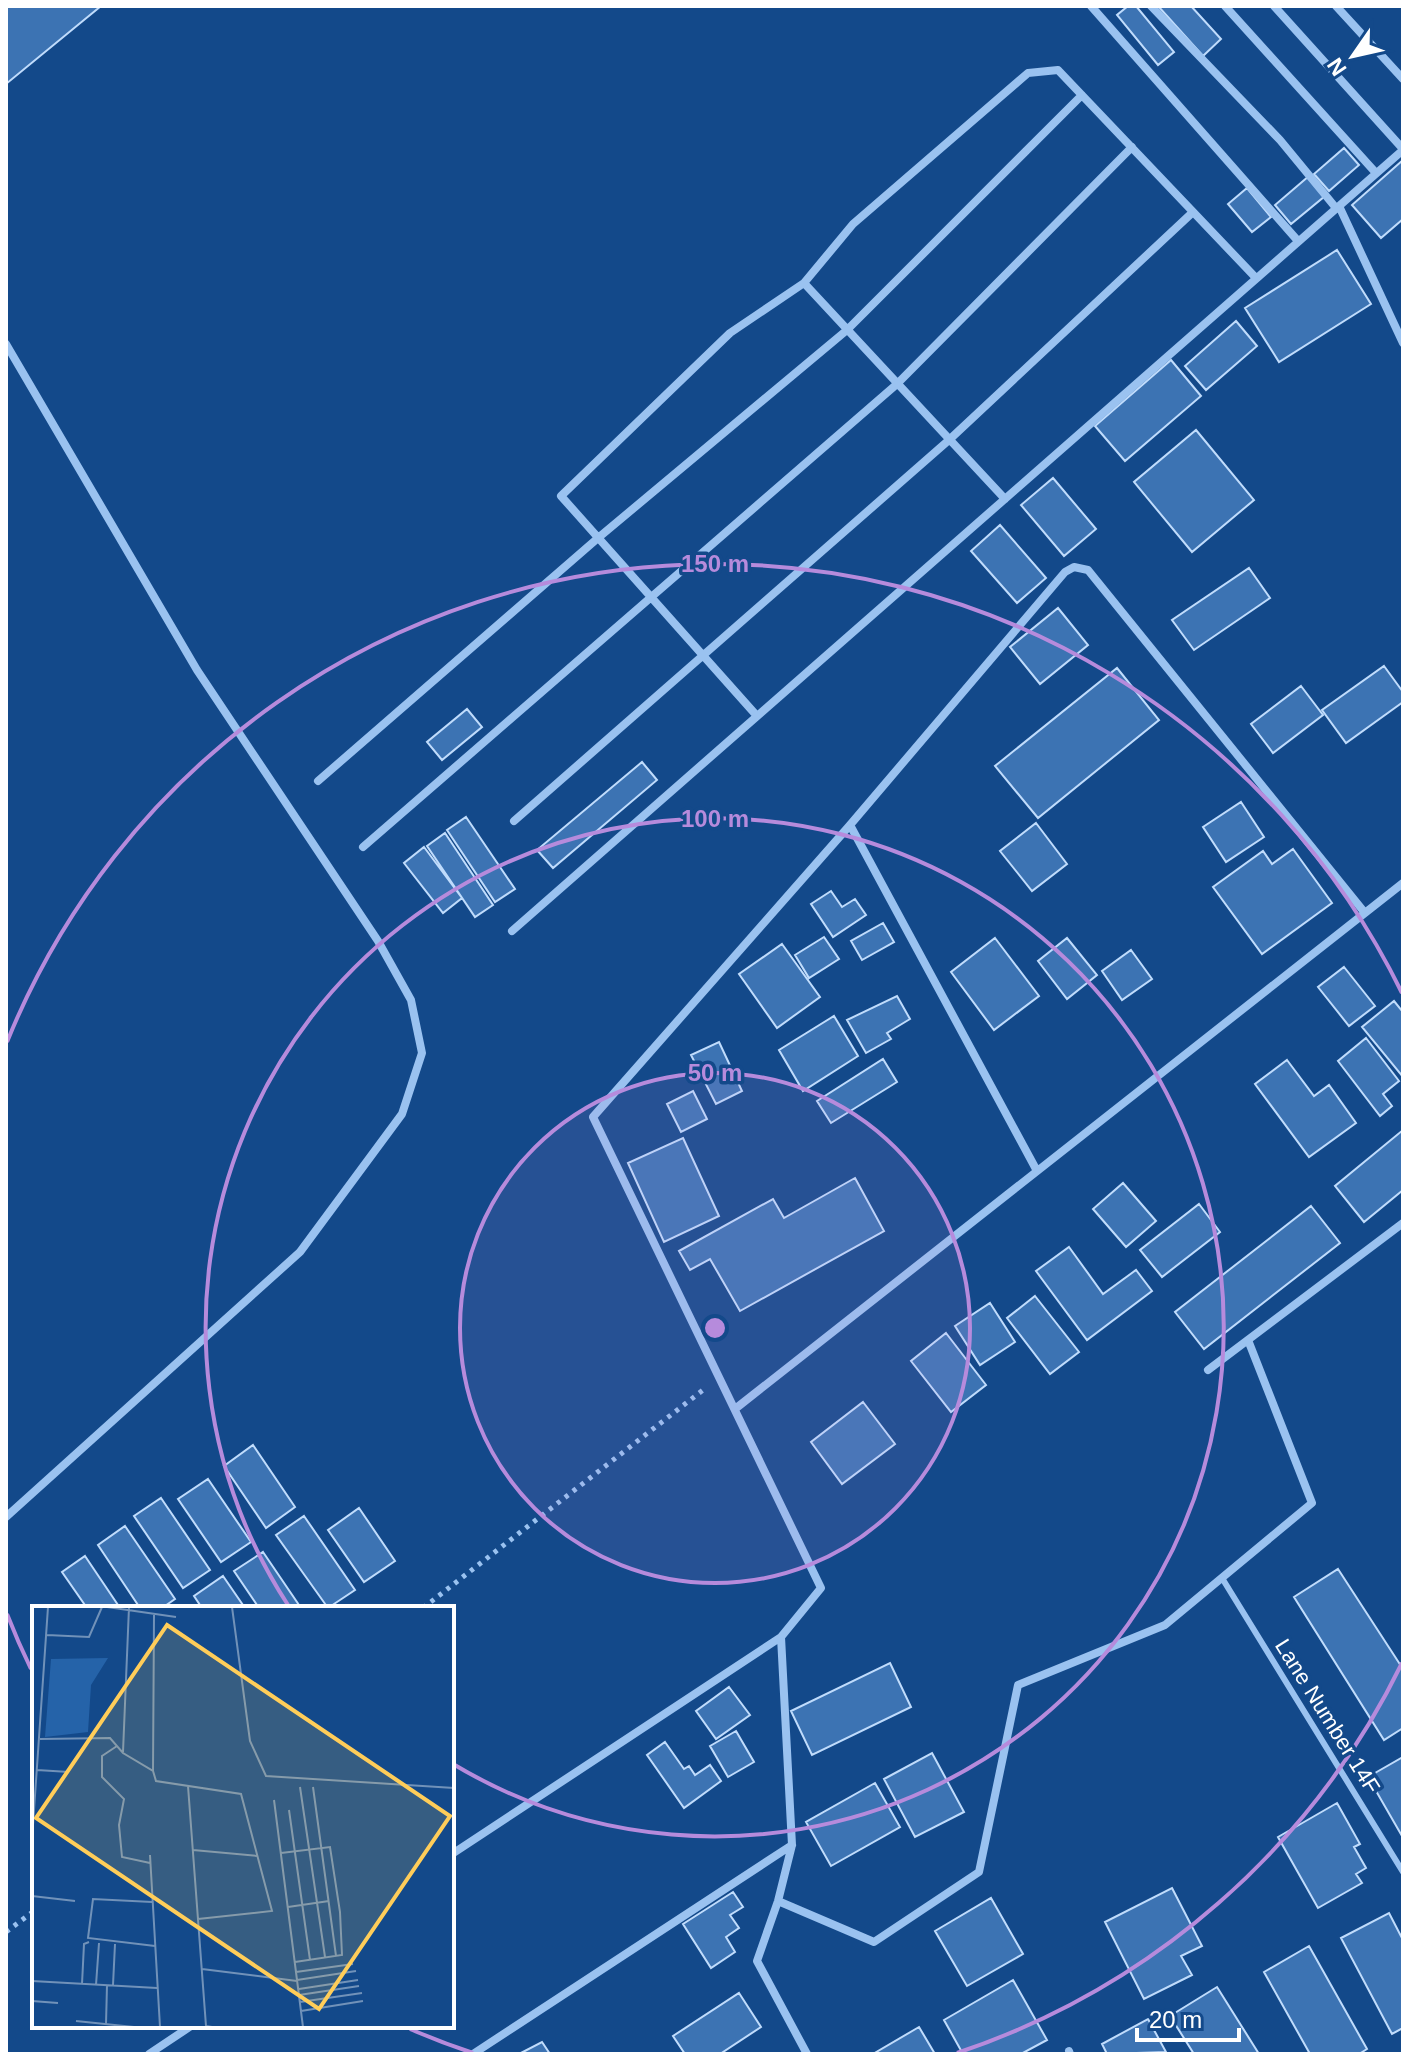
<svg xmlns="http://www.w3.org/2000/svg" width="1409" height="2060" viewBox="0 0 1409 2060" font-family="Helvetica,sans-serif">
<rect width="100%" height="100%" fill="#13498a"/>
<path fill="#3c73b3" stroke="#c0dcfc" stroke-width="2" d="M6,6H101L6,84Z
M1128,6H1136L1174,52L1158,65L1117,15Z
M1158,6H1191L1221,39L1203,56Z
M1344,148L1359,165L1329,191L1314,174Z
M1403,160V219L1381,238L1352,205Z
M1309,176L1325,196L1291,224L1275,205Z
M1247,188L1271,217L1252,232L1228,204Z
M1337,250L1371,304L1279,362L1245,308Z
M1236,321L1257,346L1206,390L1185,366Z
M1171,360L1201,396L1125,461L1095,426Z
M1196,430L1254,500L1192,552L1134,482Z
M1053,478L1096,529L1064,556L1021,505Z
M1000,525L1046,578L1017,603L971,551Z
M1249,568L1270,598L1194,650L1172,620Z
M1058,608L1088,645L1040,684L1010,647Z
M1384,666L1403,692V702L1346,743L1322,710Z
M1117,668L1159,720L1038,818L995,766Z
M1301,686L1323,715L1273,753L1251,724Z
M467,709L482,727L442,760L427,742Z
M642,762L657,780L553,868L537,850Z
M1241,802L1264,837L1226,862L1203,827Z
M466,817L515,889L495,902L447,830Z
M1036,823L1067,864L1032,891L1000,851Z
M445,833L493,905L475,917L427,846Z
M424,847L462,898L443,913L404,863Z
M1293,849L1332,903L1262,954L1213,887L1263,851L1272,864Z
M831,891L842,907L855,899L866,915L833,937L811,904Z
M883,923L894,942L862,960L851,941Z
M824,937L839,959L809,978L795,955Z
M995,938L1039,996L994,1030L951,972Z
M1067,938L1097,975L1067,999L1038,961Z
M782,944L820,997L777,1028L739,974Z
M1131,950L1152,979L1122,1000L1102,971Z
M1344,967L1375,1006L1349,1026L1318,987Z
M897,996L910,1019L887,1033L891,1039L866,1053L847,1020Z
M1394,1001L1403,1012V1077L1362,1027Z
M834,1016L858,1056L803,1091L779,1050Z
M1366,1038L1399,1081L1383,1094L1392,1106L1380,1116L1338,1061Z
M719,1042L742,1091L716,1104L691,1055Z
M883,1059L897,1082L831,1123L817,1101Z
M1287,1060L1314,1096L1329,1085L1356,1123L1309,1157L1255,1084Z
M693,1091L707,1119L681,1132L667,1104Z
M1403,1130V1190L1364,1222L1335,1186Z
M683,1138L719,1216L664,1242L628,1163Z
M855,1178L884,1231L740,1311L710,1259L690,1270L679,1251L773,1199L784,1218Z
M1123,1183L1156,1221L1126,1247L1093,1209Z
M1199,1204L1220,1232L1162,1277L1140,1250Z
M1311,1206L1340,1243L1204,1349L1175,1312Z
M1069,1247L1103,1294L1136,1270L1152,1291L1087,1340L1036,1271Z
M1035,1296L1079,1352L1050,1374L1007,1318Z
M990,1303L1015,1342L980,1365L955,1326Z
M946,1333L986,1385L951,1412L911,1361Z
M863,1402L895,1444L842,1484L811,1442Z
M253,1445L295,1507L266,1528L224,1466Z
M208,1479L251,1542L221,1562L178,1499Z
M161,1498L210,1570L183,1588L134,1516Z
M359,1508L395,1561L364,1582L328,1530Z
M304,1516L355,1590L328,1608L276,1535Z
M125,1526L175,1599L162,1608H140L98,1545Z
M263,1552L301,1608H259L234,1571Z
M85,1556L120,1608H87L62,1572Z
M1338,1569L1403,1669V1728L1384,1740L1294,1597Z
M223,1576L245,1608H202L194,1596Z
M890,1663L911,1707L812,1755L791,1711Z
M729,1687L750,1715L716,1739L696,1711Z
M736,1731L754,1762L728,1777L710,1746Z
M665,1742L684,1769L689,1766L695,1775L710,1765L721,1781L684,1808L647,1755Z
M932,1753L964,1812L915,1837L884,1779Z
M1403,1757V1836H1402L1368,1777Z
M875,1783L900,1827L831,1866L806,1822Z
M1337,1803L1360,1844L1354,1847L1366,1868L1356,1874L1362,1883L1318,1908L1278,1837Z
M1172,1888L1202,1946L1181,1956L1192,1975L1144,1999L1105,1922Z
M733,1892L743,1907L730,1915L739,1928L726,1937L735,1952L711,1968L683,1924Z
M991,1898L1023,1954L967,1986L935,1931Z
M1389,1913L1403,1940V2028L1392,2034L1341,1938Z
M1309,1946L1367,2049L1359,2054H1310L1264,1972Z
M1013,1980L1047,2040L1021,2054H963L944,2020Z
M1217,1987L1259,2054H1194L1170,2016Z
M739,1993L761,2027L720,2054H685L673,2036Z
M1148,2019L1166,2052L1107,2054L1102,2044Z
M919,2027L935,2054H873Z
M542,2042L550,2054H519Z"/>
<g fill="none" stroke-linecap="round" stroke-linejoin="round">
<path stroke="#9ac2f0" stroke-width="5" stroke-dasharray="4 6" stroke-linecap="butt" d="M423,1608L703,1390
M6,1932L34,1911"/>
<path stroke="#9ac2f0" stroke-width="6" d="M1222,1578L1403,1872"/>
<path stroke="#9ac2f0" stroke-width="8" d="M1091,6L1298,241
M1151,6L1280,140L1336,208
M1225,6L1376,173
M1274,6L1403,149
M1336,6L1403,79
M1339,206L1403,343
M804,283L1005,499
M6,344L197,670L378,941L411,1000L422,1053L402,1114L300,1252L6,1517
M757,716L561,496L730,333L804,283L853,224L1028,73L1058,70L1256,278
M318,781L598,538L847,330L1082,95
M514,821L949,440L1193,212
M850,825L1037,1171
M363,847L897,384L1132,147
M512,931L1403,150
M1208,1370L1403,1223
M735,1409L1403,883
M452,1854L781,1637
M778,1901L874,1942L979,1872L1018,1685L1165,1625L1312,1503L1248,1340
M1069,2051L1070,2054
M149,2054L191,2026
M473,2054L792,1845
M807,2054L757,1961L778,1901L792,1845L781,1637L821,1588L593,1117L850,825L1065,572L1074,567L1088,570L1365,913"/>
</g>
<circle cx="715" cy="1328" r="255" fill="#b68bdc" fill-opacity=".12"/>
<g fill="none" stroke="#b68bdc" stroke-width="4">
<circle cx="715" cy="1328" r="255"/>
<path d="M288 1605A509 509 0 1 1 453 1764"/>
<path d="M1402 1663A764 764 0 0 1 957 2053M473 2053A764 764 0 0 1 410 2029M31 1669A764 764 0 0 1 7 1614M7 1042A764 764 0 0 1 1402 993"/>
</g>
<g text-anchor="middle" stroke-width="7" stroke-linejoin="round" paint-order="stroke">
<g font-size="22" fill="#fff" stroke="#13498a">
<text transform="translate(1328 1716) rotate(58)" y="8">Lane Number 14F</text>
</g>
</g>
<g transform="translate(32 1606)">
<rect width="422" height="422" fill="#13498a"/>
<path d="M76,52L59,79L56,126L13,131L19,53Z" fill="#2563a9"/>
<path fill="none" stroke="#7192b9" stroke-width="2" d="M75,1L144,11M200,1L218,135L234,170L422,182M15,29L57,31L70,1M8,133L78,132L91,147L121,165L124,175L209,188L240,305L166,313M85,140L70,150V171L92,193L87,219L90,251L118,257M91,146L97,1M5,164L37,166M121,165L122,9M156,180L174,420L180,421M268,181L293,351M281,181L304,350M242,194L271,421M257,204L278,354M0,233L16,1M161,244L226,250M249,247L298,241L308,306L310,349L263,356M118,249L128,421M0,290L43,295M120,296L61,293L56,332L123,340M256,301L297,295M170,363L265,375M264,366L321,358M265,374L324,365M0,375L125,382M50,378L52,338L57,336M64,379L67,337M81,379L83,338M267,383L326,374M267,389L327,380M0,395L26,397M268,396L330,387M269,405L331,395M44,415L102,421M74,418L75,379"/>
<path fill="#ffcd59" fill-opacity="0.15" stroke="#ffcd59" stroke-width="4" d="M135,19L418,210L287,403L4,212Z"/>
<rect width="422" height="422" fill="none" stroke="#fff" stroke-width="4"/>
</g>
<circle cx="715" cy="1328" r="12" fill="#b68bdc" stroke="#13498a" stroke-width="4"/>
<g font-size="24" text-anchor="middle" font-weight="bold" fill="#b68bdc" stroke="#13498a" stroke-width="7" stroke-linejoin="round" paint-order="stroke">
<text x="715" y="572">150 m</text>
<text x="715" y="827">100 m</text>
<text x="715" y="1081">50 m</text>
</g>
<rect width="1409" height="2060" fill="none" stroke="#ffffff" stroke-width="16"/>
<g transform="translate(1353 56) rotate(236)" stroke="#13498a" stroke-width="6" paint-order="stroke">
<path d="M0-6L14 30L0 20L-14 30Z" fill="#ffffff"/>
<text y="-12" font-size="22" font-weight="bold" text-anchor="middle" fill="#ffffff">N</text>
</g>
<path d="M1137 2028v12h102v-12" fill="none" stroke="#ffffff" stroke-width="4"/>
<text x="1149" y="2028" font-size="24" fill="#ffffff" stroke="#13498a" stroke-width="6" paint-order="stroke">20 m</text>
</svg>
